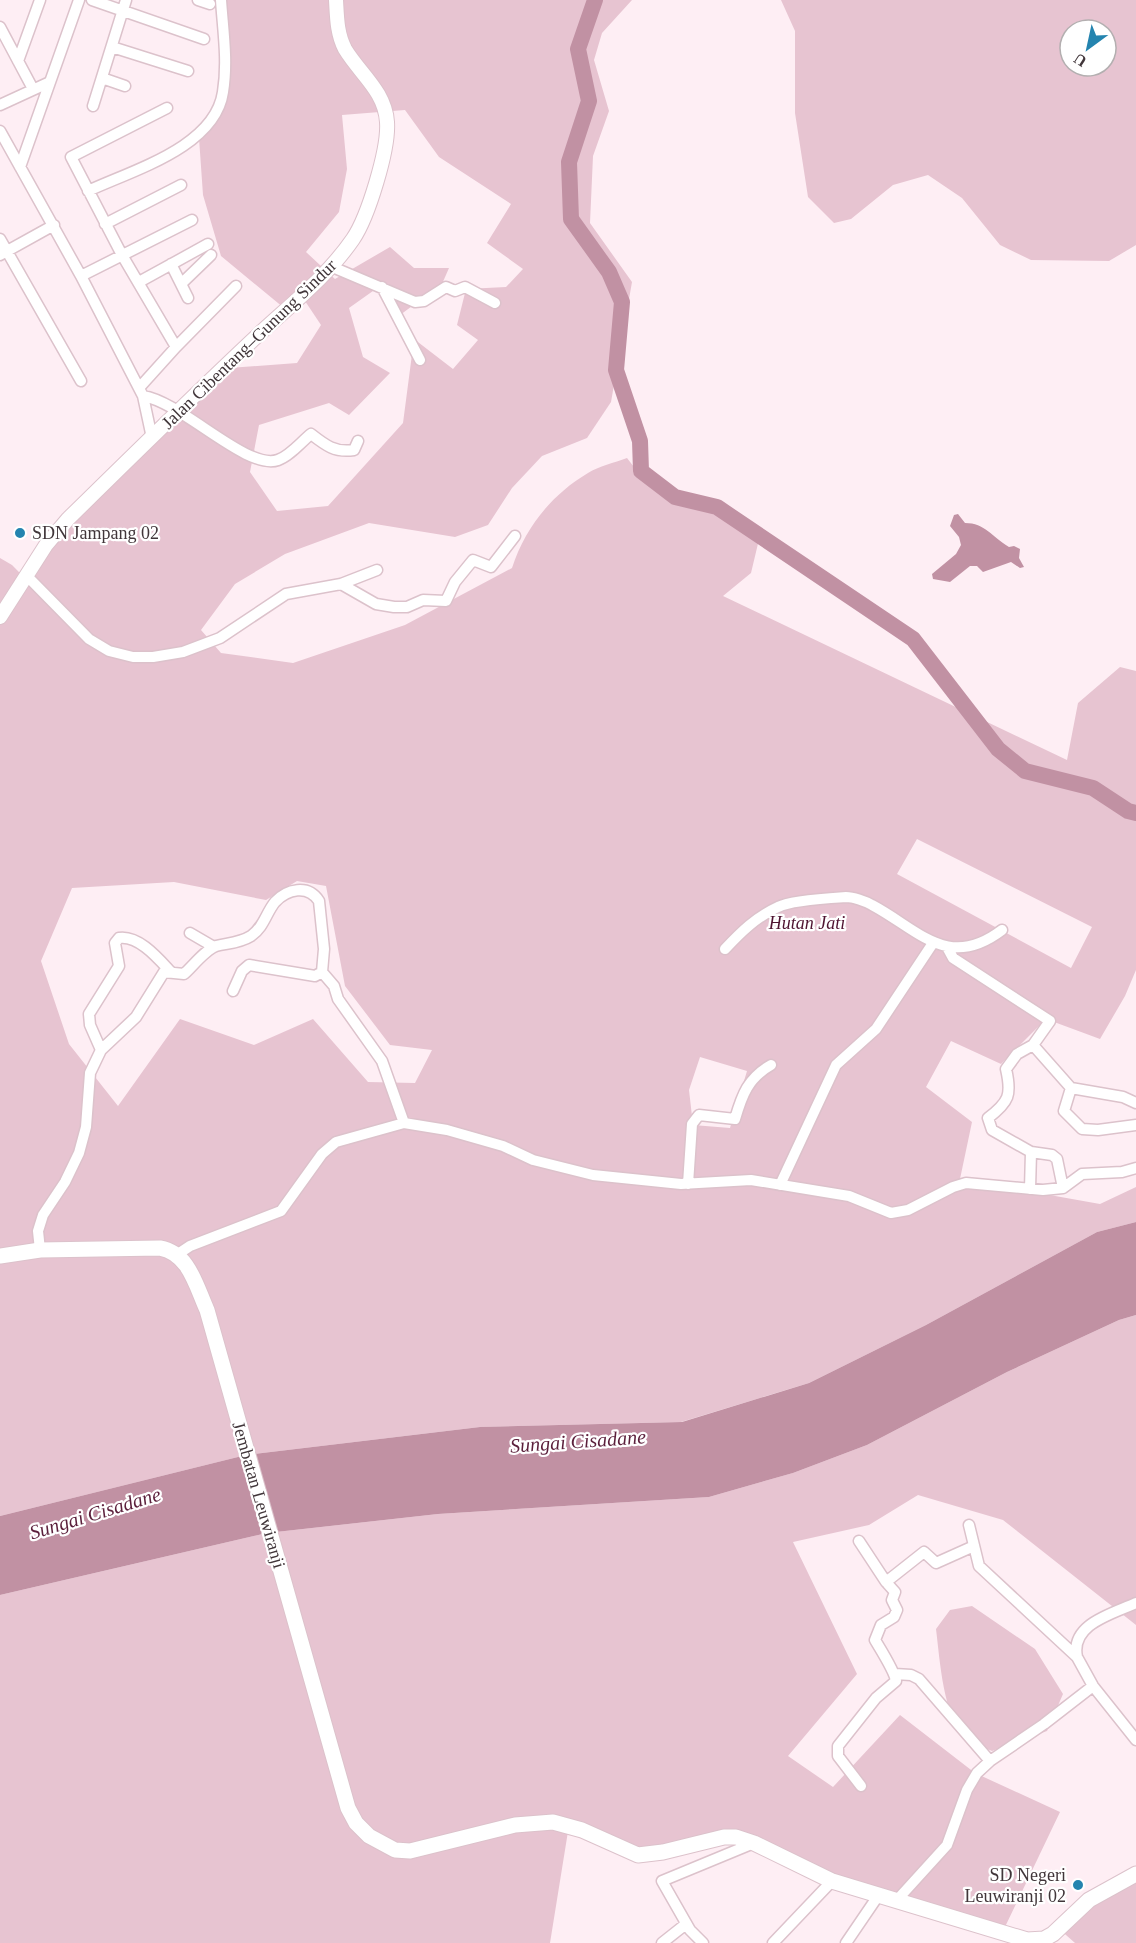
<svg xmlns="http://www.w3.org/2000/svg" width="1136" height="1943" viewBox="0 0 1136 1943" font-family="Georgia,serif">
<rect width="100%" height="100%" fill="#feeef4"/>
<path fill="#e7c4d1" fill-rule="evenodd" d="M221,0H632L602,33L594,60L609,111L593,156L590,223L632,282L611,402L587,438L542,456L512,488L488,525L455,537L369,523L285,554L235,584L201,630L221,653L293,663L405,625L512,568C525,528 551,495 588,473C599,466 614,463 627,458L644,480L729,508L761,531L751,573L723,596L1067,760L1078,703L1120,667L1136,671V970L1125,996L1100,1039L1046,1019L1001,1064L951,1041L926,1087L972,1122L960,1179L1100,1204L1136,1187V1222L1097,1232L926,1325L809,1383L681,1422L480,1427L246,1455L0,1516V558L12,565L78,632L29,575L81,510L229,368L297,363L321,325L303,298L284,308L221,256L203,195L199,138L221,96ZM405,110L439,157L511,204L487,243L523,269L506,287L466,289L457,325L478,340L453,369L414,339L403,423L328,506L277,511L250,472L259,425L329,403L349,415L390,373L363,357L349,308L380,286L400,315L442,284L449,268H414L390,247L335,279L306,252L339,212L347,169L342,115ZM917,839L1092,927L1071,968L897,874ZM297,881L326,886L345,986L390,1045L432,1050L415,1083L368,1082L313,1019L254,1045L180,1019L118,1106L69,1044L41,961L72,888L174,882L266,900ZM700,1057L747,1071L730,1128L693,1125L689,1090Z
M781,0H1136V245L1109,261L1031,260L1000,245L962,198L928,175L893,185L851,219L834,223L808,197L795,113V31ZM1070,30H1106V66H1070Z
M1136,1315V1625L1003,1520L918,1495L869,1525L793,1542L857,1674L788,1756L833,1787L900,1715L975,1773L1060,1812L1004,1929L848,1884L739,1836L635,1849L570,1819L550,1943H0V1595L267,1533L438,1514L709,1497L793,1473L867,1445L1007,1372L1119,1320Z
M972,1606L1035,1649L1063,1694L1047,1731L992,1751C985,1748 972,1745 966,1740C943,1716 940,1661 936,1629L950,1610Z
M1136,1870V1943H1075L1057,1927Z"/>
<path fill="#c191a3" d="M958,514L965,523C985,523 992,537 1009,547L1014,546L1020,549L1019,558L1024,567L1020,568L1011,562L983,572L977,566H970L950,582L933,579L932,574L956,554L961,545L959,537L950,526L954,515Z
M1136,1222V1315L1119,1320L1007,1372L867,1445L793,1473L709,1497L438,1514L267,1533L0,1595V1516L246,1455L480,1427L682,1422L809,1383L926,1325L1097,1232Z"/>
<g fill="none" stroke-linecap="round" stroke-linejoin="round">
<path stroke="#c191a3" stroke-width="16" d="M595,0L578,49L589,101L569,162L571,219L609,272L622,302L616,370L640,441L641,471L675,497L717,507L913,639L998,749L1025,771L1093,788L1128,811L1136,813"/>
<defs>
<path id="minor" d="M92,0L204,39
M198,0L210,4
M0,27L33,89
M112,47L188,71
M18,61L40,0
M102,78L125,86
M0,105L50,82
M93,106L126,0
M0,131L81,276L192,220
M20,167L79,0
M88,191C133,170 215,147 223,92C228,61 223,30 221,0
M105,224L181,185
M0,239L81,381
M0,255L54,225
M171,264L188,298
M330,266L415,302L424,301L446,287L455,291L465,287L495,303
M81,276L143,396L152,438
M139,282L208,244
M181,284L211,255
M382,287L420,360
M176,347L236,286
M139,388L176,347L122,255L71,157L167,108
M143,396C182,402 247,471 278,460C290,456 301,442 311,434C325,445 335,453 354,450L358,441
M26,575L89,639L109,651L133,657H153L183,652L220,638L286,594L341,584L377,570
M341,584L376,604L394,607H407L423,600L446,601L455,582L473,560L491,567L515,536
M190,933L214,947
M947,947L953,958L1050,1021L1033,1045L1071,1088L1123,1097L1136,1103
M725,949C741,932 756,917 778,907C791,900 830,898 846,897C853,897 865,901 872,905C919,930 948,971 1002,930
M233,991L242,971L249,965L315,976L322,972
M101,1050L90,1025L89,1014L119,966L115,943L119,938C138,935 157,957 170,971
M1071,1088L1064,1111L1082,1129L1098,1130L1136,1125
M1031,1152L1052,1155L1057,1159L1063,1188
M688,1184L692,1124L699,1115L735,1119C742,1095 748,1078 771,1065
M780,1185L836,1065L876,1029L933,943
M1030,1189L1031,1152L992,1130L988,1118C1009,1102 1012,1095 1006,1069L1017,1054L1033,1045
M40,1250L38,1231L43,1215L65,1182L79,1153L86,1127L90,1073L101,1050L136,1017L164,972L184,974C193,966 205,950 216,946C228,943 240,943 251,936C264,927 266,913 275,902C287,889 308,884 319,901L324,949L322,972L334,986L338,999L382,1061L404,1123
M178,1254L190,1246L281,1211L322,1154L336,1142L404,1123L447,1130L503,1146L533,1160L593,1175L681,1184L751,1180L849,1196L891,1213L908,1210L953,1187L966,1183L1043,1190L1063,1188L1082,1174L1122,1172L1136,1168
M969,1525L979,1566L1077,1657L1093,1686L1136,1740
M859,1541L886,1582L924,1552L936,1563L974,1546
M1077,1657C1070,1624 1112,1614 1136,1603
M895,1674L911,1675L919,1679L990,1761
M861,1786L838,1756V1746L876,1698L896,1681C895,1672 881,1650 875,1640L881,1625L894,1617L897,1610L892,1600L895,1592L886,1582
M897,1900L947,1845L967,1790L977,1773L990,1761L1044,1724L1093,1686
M662,1943L686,1924
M703,1943L690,1930L662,1881L754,1843
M773,1943L832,1881
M846,1943L878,1896"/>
<path id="tertiary" d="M0,617L46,545L68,519C130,458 193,396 257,336C290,305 327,277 353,239C368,217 389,149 387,122C385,91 360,74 345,49C337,34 337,17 336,0"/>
<path id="secondary" d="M0,1256L40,1250L160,1248C189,1253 196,1286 207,1310L348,1808L356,1823L369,1836L395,1850L410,1851L515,1825L553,1822L582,1830L638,1855L663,1852L724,1837H736L754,1843L832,1881L1027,1940L1044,1939L1053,1934L1089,1900L1136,1874"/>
</defs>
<use href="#minor" stroke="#dcc2cb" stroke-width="13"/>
<use href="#tertiary" stroke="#dcc2cb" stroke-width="16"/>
<use href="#secondary" stroke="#dcc2cb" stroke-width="17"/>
<use href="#minor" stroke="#fff" stroke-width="10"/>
<use href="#tertiary" stroke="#fff" stroke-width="14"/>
<use href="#secondary" stroke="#fff" stroke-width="15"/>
</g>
<g fill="#2484af" stroke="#fff" stroke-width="2">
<circle cx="20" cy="533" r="6"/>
<circle cx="1078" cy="1885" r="6"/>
</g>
<g text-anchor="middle" stroke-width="4.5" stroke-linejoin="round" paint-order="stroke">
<g font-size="18" fill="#41363a" stroke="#fff">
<text transform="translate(249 344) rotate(-44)" y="6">Jalan Cibentang–Gunung Sindur</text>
<text transform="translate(259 1495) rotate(74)" y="6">Jembatan Leuwiranji</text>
</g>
<g font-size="18" fill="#41363a" stroke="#fff" text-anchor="start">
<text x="32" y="539">SDN Jampang 02</text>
<text x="1066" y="1881" text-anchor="end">SD Negeri<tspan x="1066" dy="21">Leuwiranji 02</tspan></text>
</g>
<g font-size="18" font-style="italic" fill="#4f1431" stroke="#fff">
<text x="807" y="929">Hutan Jati</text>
</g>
<g font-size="20" font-style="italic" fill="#5b1f3b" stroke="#fff">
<text transform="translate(578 1441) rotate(-4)" y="7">Sungai Cisadane</text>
<text transform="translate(95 1513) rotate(-17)" y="7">Sungai Cisadane</text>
</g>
</g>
<g transform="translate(1088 48) rotate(213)"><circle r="28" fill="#ffffff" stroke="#b3afb0" stroke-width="1.5"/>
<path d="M0-4.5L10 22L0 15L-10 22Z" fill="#2484af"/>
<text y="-9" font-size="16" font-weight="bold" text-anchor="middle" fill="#41363a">U</text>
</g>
</svg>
